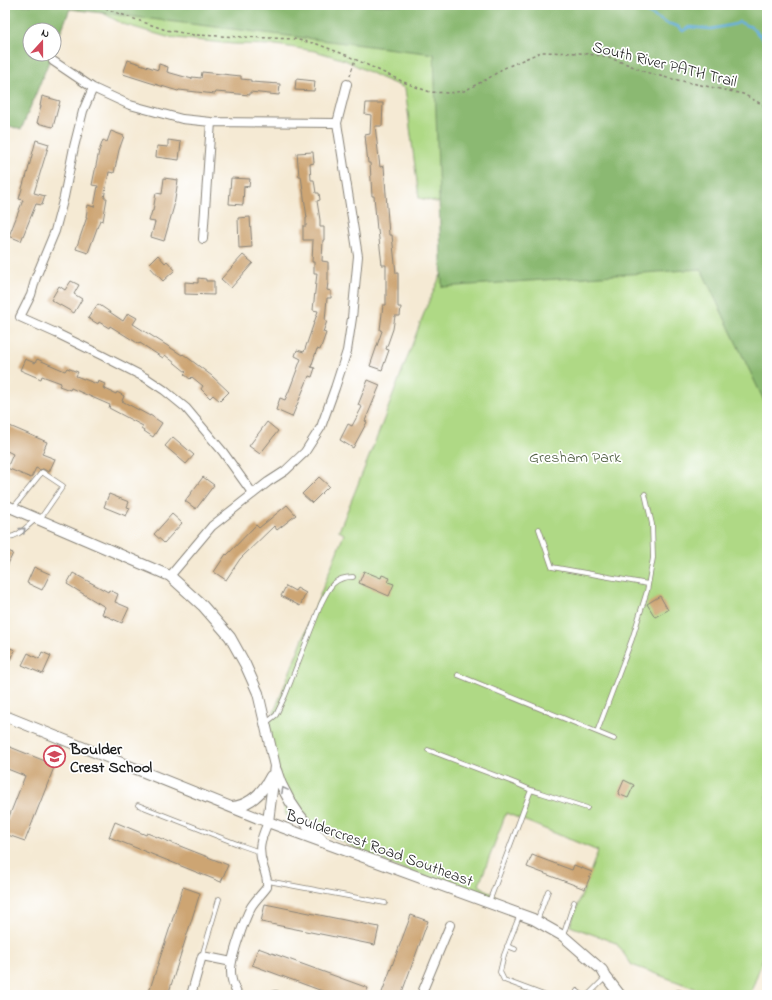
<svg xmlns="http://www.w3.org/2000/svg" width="772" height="1000" viewBox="0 0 772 1000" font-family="'Indie Flower',sans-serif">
<rect width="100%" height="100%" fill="#fff"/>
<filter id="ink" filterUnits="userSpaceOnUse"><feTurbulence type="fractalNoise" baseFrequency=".025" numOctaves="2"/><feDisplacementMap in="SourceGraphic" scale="8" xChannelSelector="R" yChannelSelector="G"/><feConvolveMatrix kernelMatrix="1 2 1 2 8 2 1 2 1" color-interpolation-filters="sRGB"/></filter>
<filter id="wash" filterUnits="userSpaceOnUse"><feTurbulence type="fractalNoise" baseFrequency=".012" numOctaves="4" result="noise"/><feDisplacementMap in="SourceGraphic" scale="16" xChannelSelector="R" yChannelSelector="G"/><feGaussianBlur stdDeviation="0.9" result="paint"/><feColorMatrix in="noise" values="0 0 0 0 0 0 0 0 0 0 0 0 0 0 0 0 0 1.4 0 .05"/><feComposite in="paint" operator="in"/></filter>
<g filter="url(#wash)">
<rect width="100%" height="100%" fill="#f5ead4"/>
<path fill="#afd985" stroke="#667a50" d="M88,5H767V947L750,995H713L632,965L616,943L570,926L598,851L506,813L479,885L509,906L394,866L286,815L265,735L344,534L339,531L379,432L426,308L470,210L419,198L405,88L381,78L345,60L315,51L276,45L233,44L167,37L123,24Z"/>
<path fill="#8bb972" stroke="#546a47" d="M5,5H767V407L701,269L442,287L434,54L70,9L54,48V30H30V54H52L21,130L5,124Z"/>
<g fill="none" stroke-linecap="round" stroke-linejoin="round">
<path stroke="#68b0df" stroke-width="2.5" d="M634,5L666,23L677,26L683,31L689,27L711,29L736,24L739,22L751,27L767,43"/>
</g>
<g id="blocks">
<path fill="#cda573" d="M128,60L158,70L159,64L168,67L167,72L192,79V77L201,78L202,72L241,76V79L251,80V82L280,84L279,95L250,92V95L216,92L215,94L179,90L178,91L148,82L123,74Z
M296,79L315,81L314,91L295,90Z
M42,96L60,101L53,127L37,123L41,106H40Z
M366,103H383L382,126H375L380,167L384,166L389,235H392L396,273H398V307H401L400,316H395L393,329L386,349L389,350L382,370L370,366L382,331L380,330L383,305H386V265H382L378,230H377L374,196H372L370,163H368L365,135L370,134L371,115L365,114Z
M111,131L124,136L119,150L114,173L109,172L104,198H107L103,221L100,220L88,253L76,249L87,217H86L88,205L94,207L98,186L92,185L99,151L103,140L107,142Z
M36,140L49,144L34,193L45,196L42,205L36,204L21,241L9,236L23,200L19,199L25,178H26Z
M168,140L181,142L179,160L156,157L157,146L168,147Z
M313,152L314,163L310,164L311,180H314L316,193H319L320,200L317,201L320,220V227H324V240H323L322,261L328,262V282L327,290L331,291V298H327L325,321H327L323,332L326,333L320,350L317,349L311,367L315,368L312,377L309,376L292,417L276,410L280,398L285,400L289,391L301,359L295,356L297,350L304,352L318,311L313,310L317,273H314V262H312L313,240H303V226H306V218H307L301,176H299L297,153Z
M164,178L178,180L174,206L164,241L151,237L155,222L149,221L152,211H153L156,193L162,194Z
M231,178L250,179L249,187L244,186L243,205L229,204Z
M250,217L252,247L239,248L238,218Z
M158,255L165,263L167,261L175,270L163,281L148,265Z
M243,255L253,263L231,288L221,279Z
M198,278L206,279V281H214V295L185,294V282L198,283Z
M71,281L79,285L74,294L82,299L74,313L51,300L59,286L65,290Z
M98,304L123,321L128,313L137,318L133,324L182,355L183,354L212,376L229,392L220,401L213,395L210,398L201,389L203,386L192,377L190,379L184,374L186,372L165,355L163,358L140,343L139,344L110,326L109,328L99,322L98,324L88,318Z
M25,359L35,363L37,359L65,371L67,368L78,372L76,376L97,384L98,381L105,384L103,388L116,394L117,392L124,396L122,401L150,416V415L162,423L153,437L141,429L143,426L109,408L110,405L71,388L70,390L59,386L61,383L42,376L41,379L20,370Z
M368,380L380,385L365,421L367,422L353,448L340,440L348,424L352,426L362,407L358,405Z
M267,422L278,431L260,454L249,446Z
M5,424L47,442L42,454L55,459L49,472L43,469L40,470L36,468L31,478L7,468L13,454L5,450Z
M173,437L194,455L186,464L165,446Z
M203,477L214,485L196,509L185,501Z
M319,477L329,486L312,503L302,494Z
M109,494L129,502L127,507L130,508L126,516L104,507Z
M287,505L296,515L277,530L274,526L240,559L226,580L214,572L226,554L227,555L256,525L259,528Z
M172,514L182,523L164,543L154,534Z
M5,550L13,553L5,571Z
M34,567L50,574L42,590L27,583Z
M364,571L381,578L382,575L390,578L388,582L394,584L389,596L359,583Z
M73,573L108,592L109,590L118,594L115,602L129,608L122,623L102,614L105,607L67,584Z
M286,586L295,591L297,588L306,593L300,606L281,596Z
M660,596L668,610L655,617L647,604Z
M5,646L15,650L11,660L5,657Z
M42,652L51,656L43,674L22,665L28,653L39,659Z
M5,745L55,765L25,841L5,834V827L25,776L5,768Z
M624,780L634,785L628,798L618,794Z
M115,822L146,835L147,833L228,865L221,882L109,837Z
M532,855L572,870L574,865L592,872L585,889L527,867Z
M183,887L200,893L168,995H148Z
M265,904L379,927L375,945L261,922Z
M411,915L428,921L401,995H381Z
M258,948L368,988L365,995H333L252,965Z"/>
</g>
</g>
<g filter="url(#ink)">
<use href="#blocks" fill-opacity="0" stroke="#888378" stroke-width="1"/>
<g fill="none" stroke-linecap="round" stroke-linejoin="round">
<defs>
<path id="service" d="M13,508L42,472L63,486L40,519
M539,529L552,567L648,584
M5,536C15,541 28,525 36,519
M458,675L614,739
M266,723L276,715L285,696L321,604C329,588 333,577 353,577
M597,732L632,639L647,591L653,558L652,524L645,494
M428,750L515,783L531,790
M138,805L240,845L260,852
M268,881L385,903
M489,902L531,790L541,793L587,808
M520,914L504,955L500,972L504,980L544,995
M537,921L548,891
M563,936L574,902
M507,946L515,949
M202,956L219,899
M577,991L582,995
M588,995L606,977
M670,995L678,992L693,995"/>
<path id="minor" d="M53,61L93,88L130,105L182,119L211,122L337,123
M93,88L83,111L74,147L64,197L55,231L36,277L31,295L20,317L56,333L101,355L146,378L164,390L186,408L223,452L253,494
M203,239L211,122
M170,576L212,526L268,482L285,471L305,452L321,427L335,388L347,351L352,318L358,256L337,123L347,84
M191,995L202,956L232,962
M238,995C234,988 231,980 231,972C230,959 245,918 251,907C255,900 262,894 267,887C268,878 265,874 263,866C257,847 261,839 268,822
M275,995H276
M421,995L450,925"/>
<path id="tertiary" d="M5,505L170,576L203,606L230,637L245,664L258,693L275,766L268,822
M5,716L268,822L533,919L563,936L602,970L606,977L620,995
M275,768C278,774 279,781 282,786C291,806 306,825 322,840
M232,807C250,805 263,792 271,776"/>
</defs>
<use href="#service" stroke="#888378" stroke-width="5.5"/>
<use href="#minor" stroke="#888378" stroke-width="10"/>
<use href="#tertiary" stroke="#888378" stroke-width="12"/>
<path stroke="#888378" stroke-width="1.5" stroke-dasharray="3 3" stroke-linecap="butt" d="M100,5L112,11L140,21L166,30L194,35L294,39L317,44L346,55L408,84L430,92L449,93L464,91L489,78L502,69L541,52L579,53L603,56L627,64L645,72L668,78L743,94L767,107
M350,76L355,59
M251,827L250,829L253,830"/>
<use href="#service" stroke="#fff" stroke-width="4"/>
<use href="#minor" stroke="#fff" stroke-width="8"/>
<use href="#tertiary" stroke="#fff" stroke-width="10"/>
</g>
<defs><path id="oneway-chevron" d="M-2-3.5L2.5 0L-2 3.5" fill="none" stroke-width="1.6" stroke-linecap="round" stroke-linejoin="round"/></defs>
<g stroke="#999">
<use href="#oneway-chevron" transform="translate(23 530) rotate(-41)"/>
<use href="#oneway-chevron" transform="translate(284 790) rotate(-118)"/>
</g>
</g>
<defs>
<symbol id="school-ring" viewBox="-11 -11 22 22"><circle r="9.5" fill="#fff" stroke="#d1495b" stroke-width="1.5"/><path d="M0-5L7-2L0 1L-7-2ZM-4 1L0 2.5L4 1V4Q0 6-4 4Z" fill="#d1495b"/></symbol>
</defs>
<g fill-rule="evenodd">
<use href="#school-ring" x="42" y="744" width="25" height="25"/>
</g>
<g text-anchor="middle" stroke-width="3.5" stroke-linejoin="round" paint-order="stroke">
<g font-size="16" fill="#1c1c1c" stroke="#fff">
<text transform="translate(665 63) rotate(14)" y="6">South River PATH Trail</text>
<text transform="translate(380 847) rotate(20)" y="6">Bouldercrest Road Southeast</text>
</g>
<g font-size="16" fill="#4f5e41" stroke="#fff">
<text x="575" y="462">Gresham Park</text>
</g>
<g font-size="16" font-weight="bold" fill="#1c1c1c" stroke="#fff" text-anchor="start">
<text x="70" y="754">Boulder<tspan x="70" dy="18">Crest School</tspan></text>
</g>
</g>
<rect width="772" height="1000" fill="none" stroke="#fff" stroke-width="20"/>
<g transform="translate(42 42) rotate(21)"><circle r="19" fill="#ffffff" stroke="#a4a4a4"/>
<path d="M0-3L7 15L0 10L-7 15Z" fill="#d1495b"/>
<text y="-6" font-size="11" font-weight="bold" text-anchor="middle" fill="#1c1c1c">N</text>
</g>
</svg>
